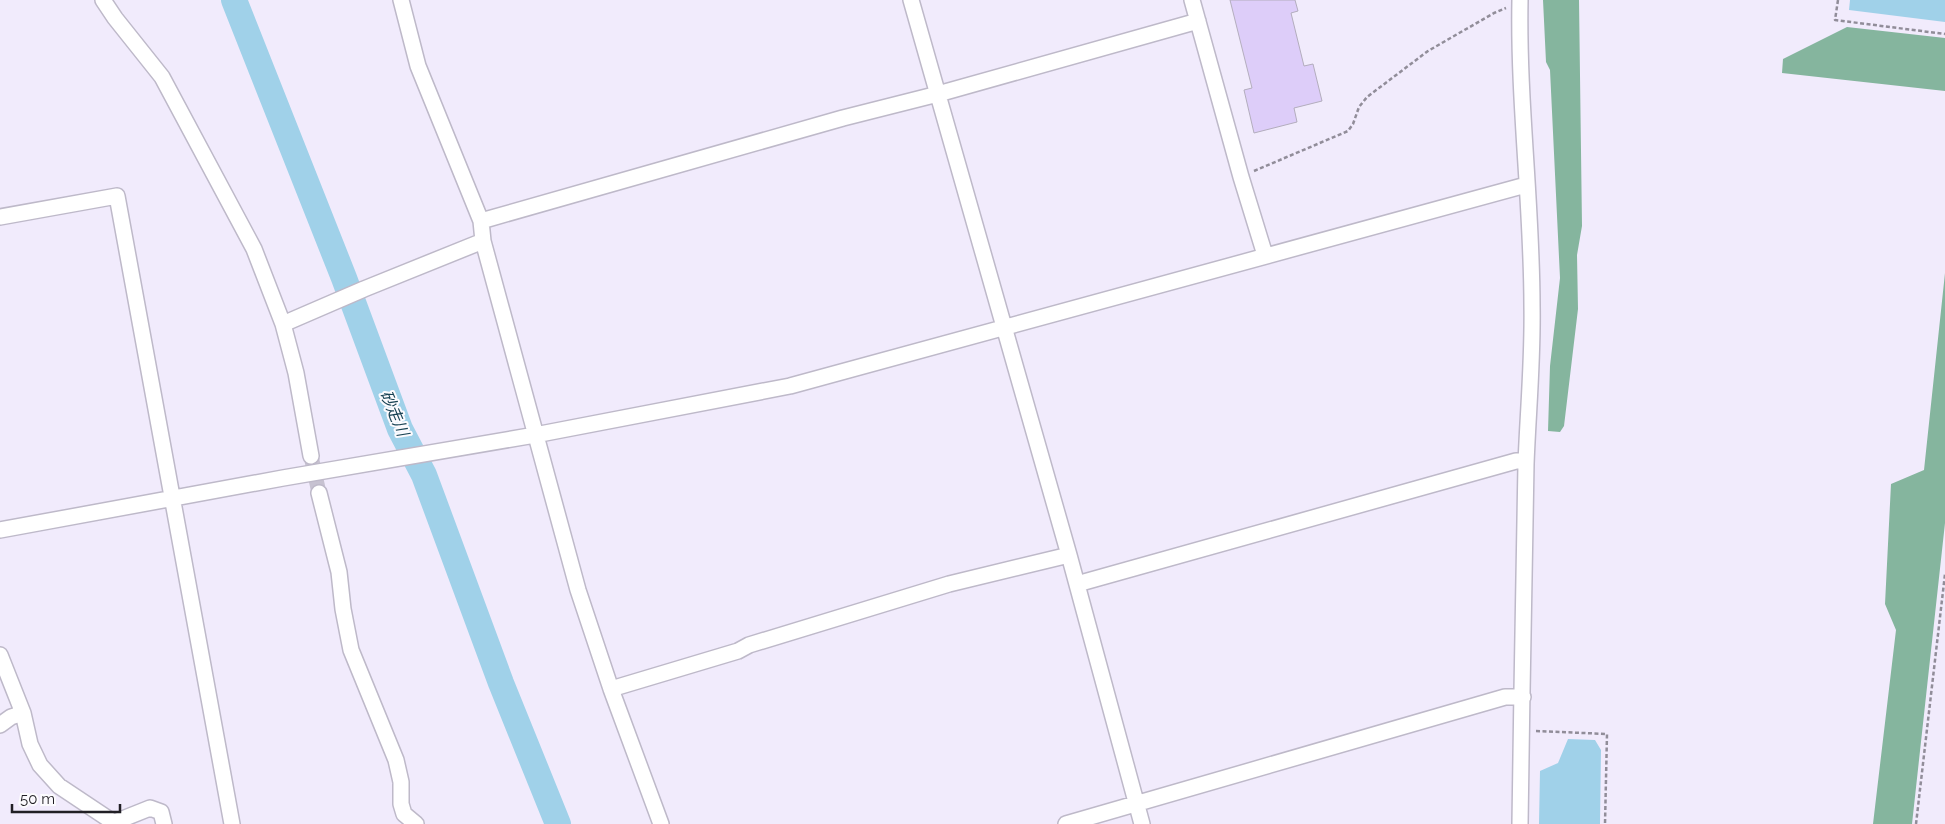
<svg xmlns="http://www.w3.org/2000/svg" width="1945" height="824" viewBox="0 0 1945 824" font-family="Raleway,'Noto Sans JP',sans-serif">
<rect width="100%" height="100%" fill="#f1ebfc"/>
<path fill="#85b59e" d="M1543,0H1579L1582,226L1577,255L1578,309L1564,426L1560,432L1548,431L1550,366L1560,278L1550,70L1546,62Z
M1847,27L1945,38V91L1782,73L1783,59Z
M1945,273V523L1912,824H1873L1896,630L1885,604L1891,484L1924,470Z"/>
<path fill="#a0d1e9" d="M1850,0H1945V22L1849,10Z
M1568,739L1595,740L1601,750L1600,824H1539L1540,771L1558,763Z"/>
<g fill="none" stroke-linecap="round" stroke-linejoin="round">
<path stroke="#a0d1e9" stroke-width="26" d="M234,0L344,278L400,429L424,475L501,683L558,824"/>
</g>
<path fill="#ddcdf9" stroke="#b3adbd" d="M1230,0H1295L1298,11L1291,13L1304,66L1313,64L1322,101L1294,108L1297,122L1254,133L1244,90L1252,88Z"/>
<g fill="none" stroke-linecap="round" stroke-linejoin="round">
<path stroke="#c7c2d1" stroke-width="15" stroke-dasharray="15 8" stroke-linecap="butt" d="M311,456L319,493"/>
<defs>
<path id="minor" d="M103,0L115,18L162,77L254,249L283,324L296,373L311,456
M401,0L418,66L481,221L483,241L578,590L611,689L661,824
M911,0L1069,555L1142,824
M1192,0L1241,177L1265,255
M1520,0C1518,102 1532,204 1532,306C1533,359 1528,411 1526,464C1523,584 1522,704 1520,824
M0,217L117,196C154,406 194,615 232,824
M481,221L843,118L938,94L1198,21
M283,324L364,289L483,241
M319,493L339,572L343,609L351,650L396,760L401,782V804L404,814L416,824
M0,530L283,478L535,435L790,386L1526,185
M1077,584L1516,461H1526
M0,655L23,713L30,744L40,765L59,786L116,824
M611,689L738,651L749,645L949,584L1069,555
M0,725L11,717L23,713
M115,822L150,808L161,812L164,824
M1066,824L1505,697H1523"/>
</defs>
<use href="#minor" stroke="#beb9c9" stroke-width="18"/>
<path stroke="#918d99" stroke-width="2.5" stroke-dasharray="4 2.5" stroke-linecap="butt" d="M1838,0L1835,20L1945,34
M1254,171L1348,131L1353,124L1359,107L1367,97L1428,51L1494,13L1506,8
M1536,731L1607,734L1605,824
M1916,824L1945,574"/>
<use href="#minor" stroke="#fff" stroke-width="15"/>
</g>
<g text-anchor="middle" stroke-width="4" stroke-linejoin="round" paint-order="stroke">
<g font-size="16" font-style="italic" fill="#194354" stroke="#fcfbfe">
<text transform="translate(395 413) rotate(67)" y="6">砂走川</text>
</g>
</g>
<path d="M12 804v8h108v-8" fill="none" stroke="#211f25" stroke-width="2.5"/>
<text x="20" y="804" font-size="15" fill="#211f25" stroke="#fcfbfe" stroke-width="4" paint-order="stroke">50 m</text>
</svg>
